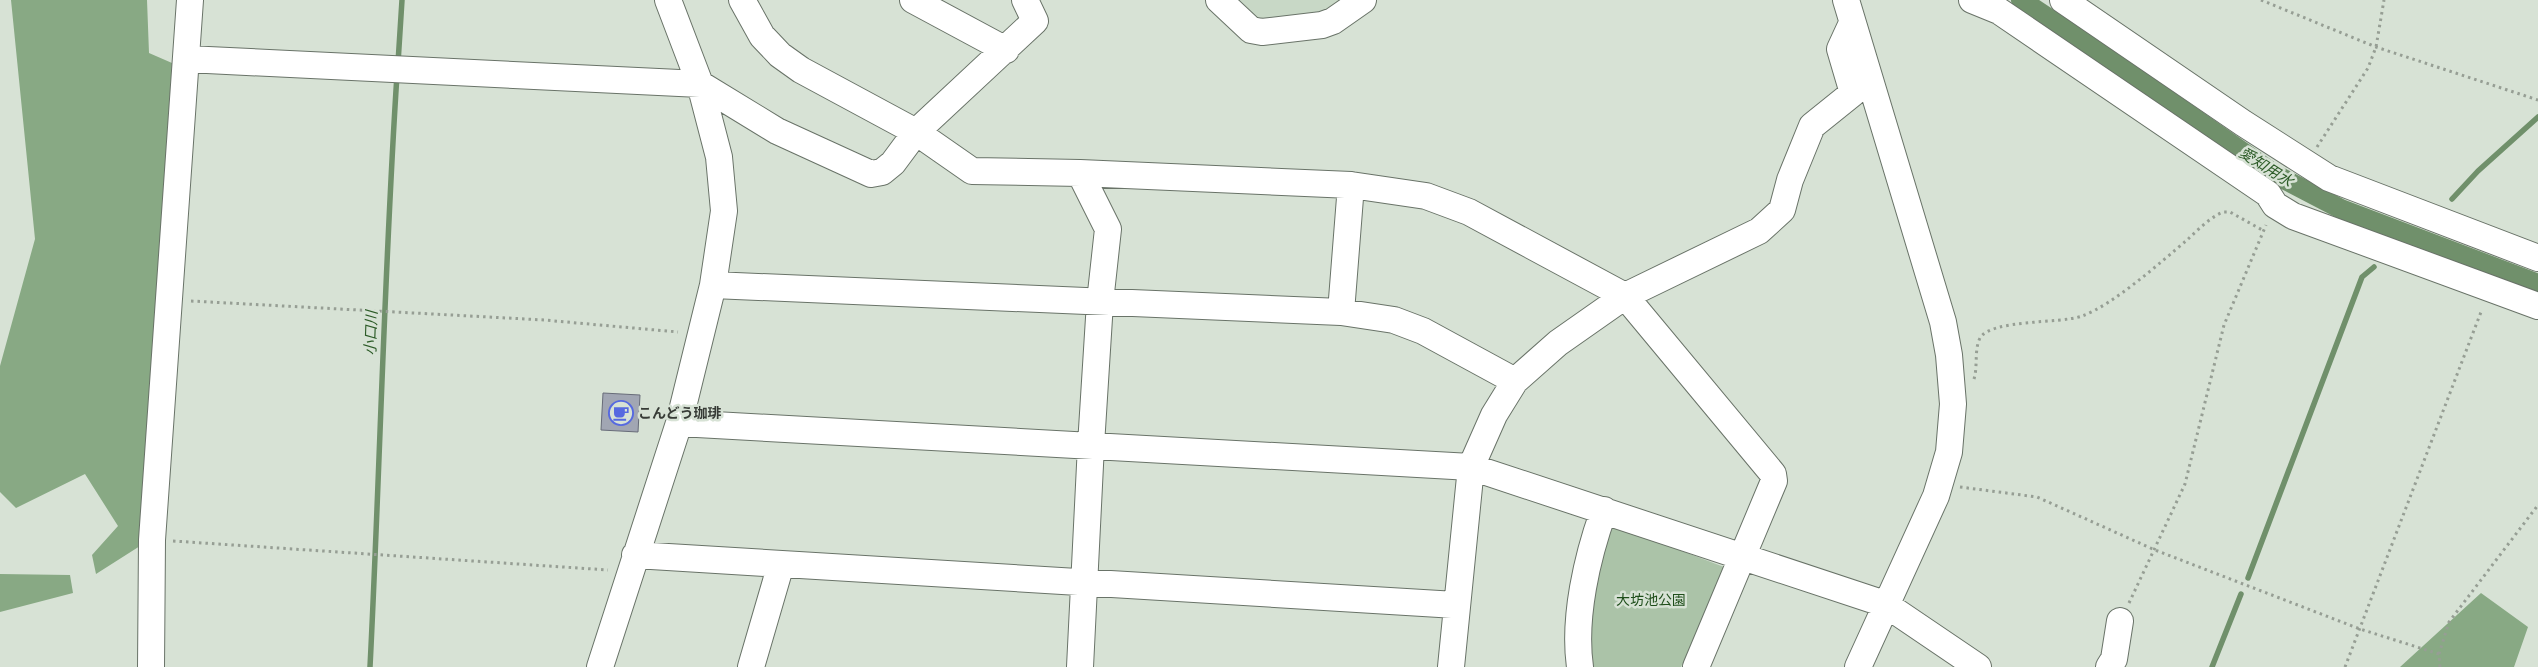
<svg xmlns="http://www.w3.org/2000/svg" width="2538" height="667" viewBox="0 0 2538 667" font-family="Overpass,'Noto Sans JP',sans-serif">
<rect width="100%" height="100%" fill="#d7e2d5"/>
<path fill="#c8d8c6" d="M1229,0H1347L1330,17L1255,24Z"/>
<path fill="#abc3a8" d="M1611,524L1724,567L1698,633L1681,667H1592L1590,660L1591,610L1602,533Z"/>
<path fill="#88a984" d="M11,0H147L149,53L172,63L140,546L96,574L92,555L118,526L85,474L16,508L0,492V366L35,239Z
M0,574L70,575L73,593L0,612Z
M2481,593L2528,627L2514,667H2400Z"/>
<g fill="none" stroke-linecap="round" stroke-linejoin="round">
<path stroke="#70906b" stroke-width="5.5" d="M398,63L402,0
M2452,199L2478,171L2538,117
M2248,578L2362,277L2374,267
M370,667C380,470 384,272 397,75
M2212,667L2241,594"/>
<path stroke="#70906b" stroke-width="20" d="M2021,0L2098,51L2274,174L2341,209L2538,284"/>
</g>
<path fill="#a1a6b3" stroke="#686c79" d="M603,393L640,395L638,432L601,430Z"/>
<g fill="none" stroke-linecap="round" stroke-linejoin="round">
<defs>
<path id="minor" d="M742,0L762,36L780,55L801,70L916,132L972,171L1080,173L1351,185L1426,196L1469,212L1625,296L1773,474L1774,481L1696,667
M913,0L1006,50
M1219,0L1251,30L1262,32L1322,25L1333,21L1363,0
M1846,0L1943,322L1949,355L1953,404L1949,452L1936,496L1858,667
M1972,0L1999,11L2268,194L2275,205L2293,216L2538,306
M2063,0L2243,123L2329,178L2538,258
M187,59L700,84L777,131L871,174L882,172L893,163L916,132L1035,21L1025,0
M1080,173L1108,229L1100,302L1091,445L1080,667
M713,285L1341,312L1394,320L1423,331L1515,381
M1341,312L1351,185
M679,423L1471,467L1885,604L1978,667
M635,555L1456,605
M151,667L152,540L190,0
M600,667L679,423L713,285L724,211L719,157L700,84L668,0
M751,667L781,564
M1451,667L1471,467L1494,415L1515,381L1558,343L1625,296L1759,231L1782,210L1790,180L1812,126L1853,93L1840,49L1852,23
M1580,667C1573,618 1587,557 1604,510
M2109,667L2114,659L2120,621"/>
</defs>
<use href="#minor" stroke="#697368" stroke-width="28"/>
<path stroke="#969e94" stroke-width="3" stroke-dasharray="2.5 4" stroke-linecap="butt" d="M2261,0L2376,47L2538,100
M2317,147L2368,68L2376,47L2384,0
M191,301L544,320L678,332
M1974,379C1978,366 1974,350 1980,338C1991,319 2060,324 2082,316C2113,305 2161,262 2187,240C2198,230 2209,218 2223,212H2230L2264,231
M1960,487L2037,497L2155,550L2360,629L2439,654
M173,541L608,570
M2129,603L2185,484L2224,325L2266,225
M2345,667L2481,312
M2440,667L2439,654L2449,622L2538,505"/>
<use href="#minor" stroke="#fff" stroke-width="26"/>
</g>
<defs>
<symbol id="cafe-ring" viewBox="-11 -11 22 22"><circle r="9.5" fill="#d7e2d5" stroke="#5669e0" stroke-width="1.5"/><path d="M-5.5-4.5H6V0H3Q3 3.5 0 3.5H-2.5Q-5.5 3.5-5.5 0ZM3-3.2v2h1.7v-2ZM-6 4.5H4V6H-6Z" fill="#5669e0"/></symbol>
</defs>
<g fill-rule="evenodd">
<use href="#cafe-ring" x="607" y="399" width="28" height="28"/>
</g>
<g text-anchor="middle" stroke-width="5" stroke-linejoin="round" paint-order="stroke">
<g font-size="14" font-weight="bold" fill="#373b36" stroke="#d7e2d5" text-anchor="start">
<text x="638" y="418">こんどう珈琲</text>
</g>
<g font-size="14" fill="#1f4e1b" stroke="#d7e2d5">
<text x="1651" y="605">大坊池公園</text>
</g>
<g font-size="15" font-style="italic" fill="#2c5b27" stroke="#d7e2d5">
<text transform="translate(2266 167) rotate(32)" y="5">愛知用水</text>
<text transform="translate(371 333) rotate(-88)" y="5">小口川</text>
</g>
</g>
</svg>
